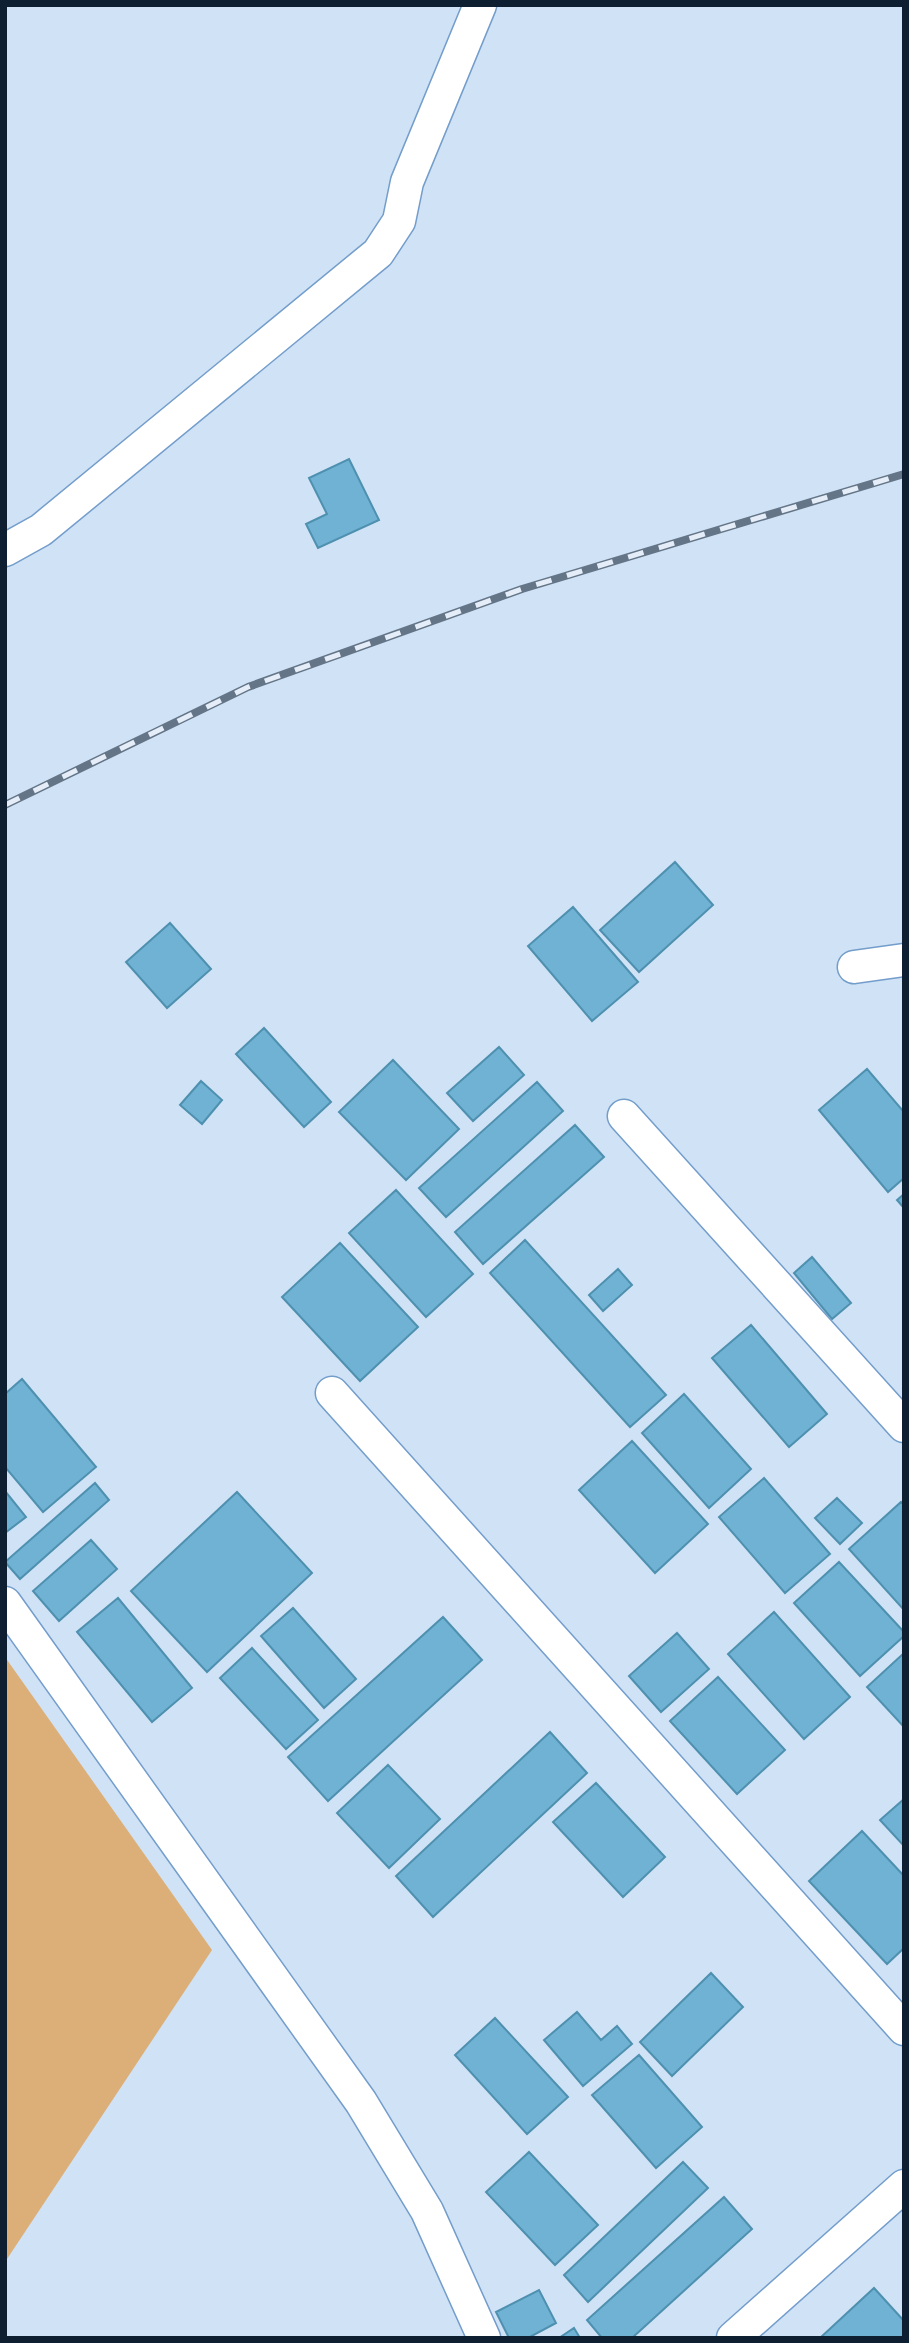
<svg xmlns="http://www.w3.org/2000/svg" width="909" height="2343" viewBox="0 0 909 2343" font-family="Karla,sans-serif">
<rect width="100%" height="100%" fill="#d0e2f5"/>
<path fill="#dcaf79" d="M5,1657L212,1950L5,2262Z"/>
<path fill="#70b2d3" stroke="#4e90af" stroke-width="2" d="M349,459L379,520L318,548L306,524L327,514L309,478Z
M675,862L713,905L639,972L600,930Z
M573,907L638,982L592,1021L528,946Z
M170,923L211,969L167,1008L126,962Z
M264,1028L331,1102L304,1127L236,1054Z
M499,1047L524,1075L473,1121L447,1093Z
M393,1060L459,1129L406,1180L339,1112Z
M867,1069L904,1112V1178L888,1192L819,1110Z
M201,1081L222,1100L202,1124L180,1105Z
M537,1082L563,1111L446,1217L419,1188Z
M575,1125L604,1157L483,1264L455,1232Z
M396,1190L473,1274L426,1317L349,1233Z
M904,1194V1208L897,1200Z
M525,1240L666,1395L630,1427L490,1273Z
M340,1243L418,1327L360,1381L282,1297Z
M812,1257L851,1303L832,1319L794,1273Z
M618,1269L632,1285L603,1311L589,1295Z
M751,1325L827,1414L789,1447L712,1358Z
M22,1379L96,1467L43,1512L5,1467V1394Z
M684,1394L751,1469L709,1508L642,1433Z
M632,1441L708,1524L655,1573L579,1490Z
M764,1478L830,1554L785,1593L719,1517Z
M95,1483L109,1500L20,1579L5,1562Z
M5,1491L26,1517L5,1533Z
M237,1492L312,1573L207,1672L131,1591Z
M837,1498L862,1523L840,1544L815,1518Z
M901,1502L904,1505V1610L849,1549Z
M91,1540L117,1569L59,1621L33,1591Z
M839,1562L904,1632V1636L860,1676L794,1603Z
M118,1598L192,1688L152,1722L77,1632Z
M293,1608L356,1679L324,1708L261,1636Z
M774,1612L850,1697L804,1739L728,1654Z
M443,1617L482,1660L328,1801L288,1757Z
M677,1633L709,1669L661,1712L629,1676Z
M252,1648L318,1720L286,1749L220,1678Z
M904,1653V1727L867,1687Z
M718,1677L785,1750L737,1794L670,1721Z
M550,1732L587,1773L433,1917L396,1876Z
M388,1765L440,1819L389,1868L337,1813Z
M596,1783L665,1857L623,1897L553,1822Z
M904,1799V1846L880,1820Z
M862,1831L904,1876V1948L887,1964L809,1881Z
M711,1973L743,2007L672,2076L640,2042Z
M577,2012L601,2040L617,2026L632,2044L583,2086L544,2040Z
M495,2018L568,2097L527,2134L455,2055Z
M639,2055L702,2127L656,2168L592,2095Z
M529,2152L598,2225L555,2265L486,2192Z
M683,2162L708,2188L588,2302L564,2275Z
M724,2197L752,2229L632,2338H602L587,2320Z
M874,2288L904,2321V2338H820Z
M539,2290L556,2323L528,2338H509L496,2312Z
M574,2328L580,2338H559Z"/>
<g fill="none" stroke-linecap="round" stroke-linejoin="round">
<defs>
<path id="minor" d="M5,550L41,530L378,253L399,221L407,182L480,5
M854,967L904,960
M624,1116L904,1426
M332,1393L904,2029
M5,1603L361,2102L427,2211L484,2338
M733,2338L904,2186"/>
</defs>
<use href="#minor" stroke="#739dcb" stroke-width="35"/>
<use href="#minor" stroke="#fff" stroke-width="32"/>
<defs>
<path id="rail" d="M5,805L248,687L522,589L904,474"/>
</defs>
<use href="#rail" stroke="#647588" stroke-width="8"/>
<use href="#rail" stroke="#e5eef8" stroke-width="5" stroke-dasharray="16" stroke-linecap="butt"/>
</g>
<rect width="909" height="2343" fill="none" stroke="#0e1f31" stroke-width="14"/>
</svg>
